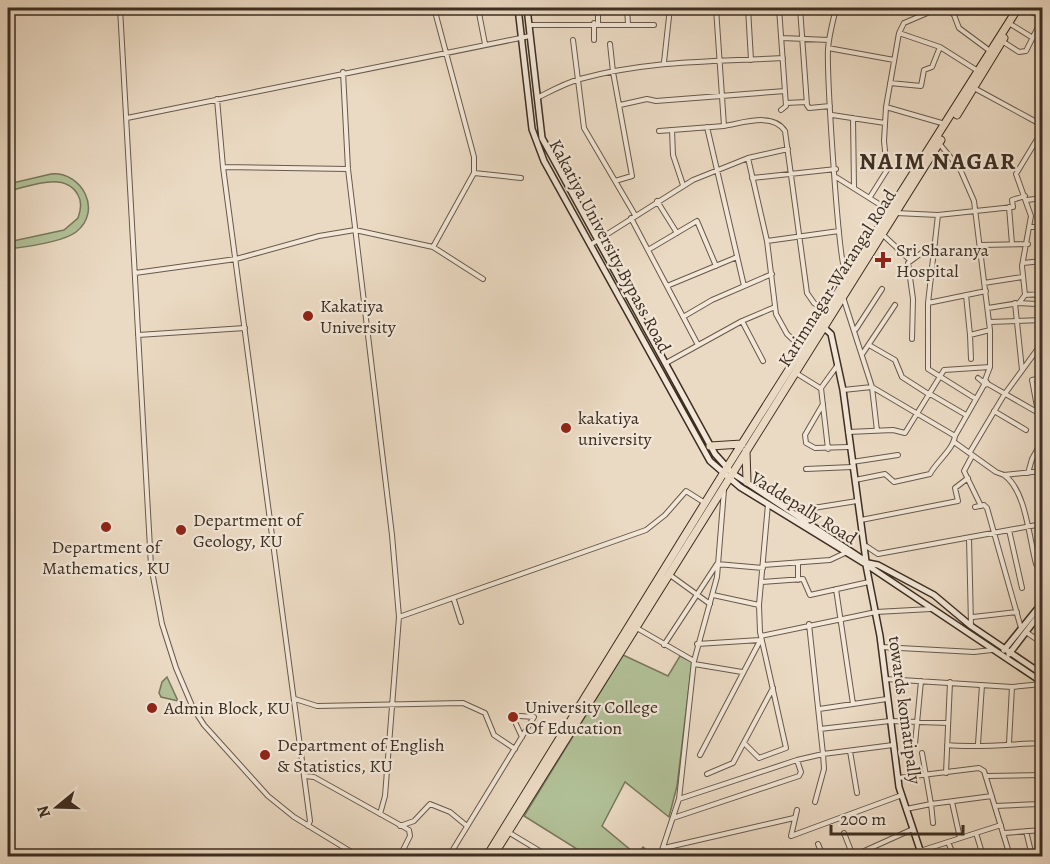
<svg xmlns="http://www.w3.org/2000/svg" width="1050" height="864" viewBox="0 0 1050 864" font-family="Alegreya,serif">
<rect width="100%" height="100%" fill="#ebdac3"/>
<filter id="stains"><feTurbulence type="fractalNoise" baseFrequency=".00333" numOctaves="4"/><feColorMatrix values="0 0 0 0 .2 0 0 0 0 .09 0 0 0 0 .02 0 0 0 .5 -.17"/></filter>
<radialGradient id="worn" r=".72"><stop offset=".6" stop-color="#630" stop-opacity="0"/><stop offset="1" stop-color="#630" stop-opacity=".3"/></radialGradient>
<path fill="#b2c198" stroke="#78785d" stroke-width="1.5" d="M51,174C82,171 103,211 76,232C63,242 25,247 8,249V242L64,230L78,218C81,210 82,202 78,195C65,170 28,187 8,191V184Z
M623,655L668,676L680,656L692,662L677,786L669,817L625,782L602,826L632,851L639,852L643,847L654,856H588L524,816Z
M167,677L178,701L161,697L159,693L162,682Z"/>
<g fill="none" stroke-linecap="round" stroke-linejoin="round">
<defs>
<path id="street" d="M120,8L151,566L162,624L176,668L193,708L204,725L268,796L294,817L358,856
M478,8L485,44
M598,8V24
M627,8L628,24
M748,8L751,60
M779,8L786,106L781,110
M800,8L807,105L809,108L830,106
M836,8C833,21 829,35 828,49C827,74 838,268 847,279
M945,8L954,15L959,28L990,51
M527,11L577,8
M594,23V40
M529,25H654
M1012,25L1033,38
M899,33L940,47
M782,38L829,40
M573,40L584,128L635,215
M1002,41L1019,52L1026,51L1042,19L1039,15L1022,9
M610,44L613,72L632,176L615,181
M828,48L894,60
M664,62L670,8
M343,72L348,169L392,535L399,617L385,796L380,814
M890,83L921,86L924,70L932,67L940,47L978,71
M974,88L1042,125
M537,98C551,91 565,83 580,79C648,60 713,62 783,58
M217,99L223,167L310,821L308,826
M786,103L806,102
M620,105L647,99L656,101L785,91
M886,107L945,124
M832,115L885,123
M127,118L530,36
M853,118L854,187
M724,126C743,123 773,112 785,131L807,293L814,303L827,312
M707,127L744,286
M672,130L673,155L683,185
M659,131L724,126L716,8
M938,142L960,169L974,201L990,330V367L985,380
M748,158L767,241L776,314L787,334L803,349
M223,167L348,169
M474,173L521,178
M836,177L890,211
M752,178L836,169
M870,197L887,170L884,141L886,107L899,33L904,23L939,8
M1027,200L1042,198
M657,201L677,233
M1009,207L1012,244
M896,213L938,215L1013,207L1012,200L1025,196
M938,215L928,303V369L976,399
M631,218L698,345
M1031,227H1042
M882,234L910,260
M767,241L839,231
M590,245L693,180L748,158L788,149
M981,245L1028,244
M433,247L474,173V157L434,8
M648,250L697,221L716,266
M1023,263L1042,261
M135,273L236,259L319,236L355,230L433,247L483,279
M984,283L1022,277
M667,286L737,257
M966,295L970,335L990,330
M1025,295L1042,294
M1039,295V282H1042
M843,297L872,387L877,431
M928,303L986,291
M1015,303L1022,370
M1019,303L1036,304
M988,308L1019,303L1025,295L1022,266L1031,216L1016,174L1042,131
M683,317L712,300L772,274
M742,321L763,361
M989,322L1042,320
M856,329L882,289
M138,335L245,328
M970,335L971,359
M912,339L913,299L908,263L935,243
M869,345L895,360L902,377L930,395
M863,353L895,305
M666,363L742,321L775,307
M796,373L820,388
M978,378L983,382
M988,384L986,381H983L984,385L988,384L1042,415
M843,390L872,387L955,436
M930,394L966,415
M823,404L805,435L806,443L815,448L849,447
M994,411L1026,430
M1038,412L1032,380L1042,378
M848,432L893,430L905,433L944,370L990,367
M954,442L996,472L1004,475L1042,471
M828,449L821,388L837,366
M970,452L1004,395L1042,343
M972,456L964,471L981,506
M852,462L898,455
M806,469L852,467
M1028,473L1032,459L1042,441
M1004,475C1026,490 1029,538 1036,564L1039,568L1042,566
M855,480L885,474L894,482L930,474C936,462 953,450 955,436L984,385
M975,507L984,505L987,508L1021,628
M797,515L807,509L857,501
M861,520L958,501L955,488L968,478
M1009,530L1022,588
M969,538L971,625
M866,546L878,554L1042,524
M763,565L830,560L845,553
M670,575L710,604
M798,580V564
M761,582L803,579L810,595L869,582
M836,589L853,704
M713,595L759,605
M454,600L461,622
M399,617L646,530L665,515L686,491L705,503
M973,617L1017,612
M809,624L823,754L824,769L815,802
M635,627L694,661
M1026,632L1042,643
M761,636L876,612L931,609
M697,644L760,640
M664,645L717,564L763,568
M881,647L974,652L992,650
M694,664L742,672
M885,679L1012,687L1042,684
M295,699L317,706L463,703L485,713L494,735L515,749
M819,709L887,699
M516,724L522,737
M820,729L890,721L948,723
M744,743L759,758L786,748L760,632L759,605L768,504
M1009,743L1012,687
M1038,743L1042,735
M915,744L921,681
M978,744L982,685
M947,745C978,748 1011,744 1042,743
M850,751L857,793
M700,755L761,639
M1039,760H1042
M946,773L950,682
M707,774L733,763L773,688
M1038,775L1041,830
M305,776L314,777L409,830L410,836L400,856
M987,776L1042,775
M898,778L979,768L984,771L1010,856
M679,799L797,760L823,754L893,745
M952,802L960,838
M995,806L1039,804
M906,809L931,804L922,753
M797,810L791,836L902,795
M673,818L799,776L801,772L797,760
M933,823L931,804L992,796
M400,826L414,821L430,804L450,812L467,826
M1026,831L1032,856
M508,832L548,856
M844,833L853,856
M976,833L983,856
M1004,833L1042,830
M948,842L954,856
M818,844L823,856
M664,848L794,818
M920,851L1001,825
M449,856L534,717L520,716
M660,856L679,799L694,661L717,577L724,490
M853,856L913,829"/>
<path id="secondary" d="M518,8L532,129L544,161L710,461L740,487L864,563
M527,8L542,138L715,454L732,473L864,560
M821,325L831,334L843,390L866,561
M868,563L878,565L934,595L971,626L1042,674
M866,565L880,636L899,787L922,856
M867,565L1042,682
M1004,650L1042,603
M1009,654L1042,611"/>
<path id="highway" d="M957,115L1004,38
M710,446L742,444
M746,451L747,482
M487,856L726,469L1018,8
M493,856L941,140"/>
</defs>
<use href="#street" stroke="#68594a" stroke-width="6"/>
<use href="#secondary" stroke="#3d2e22" stroke-width="8"/>
<use href="#highway" stroke="#3d2e22" stroke-width="9"/>
<use href="#street" stroke="#f2e7d8" stroke-width="4"/>
<use href="#secondary" stroke="#f2e7d8" stroke-width="5"/>
<use href="#highway" stroke="#ebdac3" stroke-width="7"/>
</g>
<g fill="#8f2418" stroke="#f2e7d8" stroke-width="2">
<path d="M880 251h6v6h6v6h-6v6h-6v-6h-6v-6h6z"/>
<circle cx="308" cy="316" r="6"/>
<circle cx="566" cy="428" r="6"/>
<circle cx="106" cy="527" r="6"/>
<circle cx="181" cy="530" r="6"/>
<circle cx="152" cy="708" r="6"/>
<circle cx="513" cy="717" r="6"/>
<circle cx="265" cy="755" r="6"/>
</g>
<g text-anchor="middle" stroke-width="4.5" stroke-linejoin="round" paint-order="stroke">
<g font-size="18" fill="#3d2e22" stroke="#f2e7d8">
<text transform="translate(610 246) rotate(62)" y="6">Kakatiya University Bypass Road</text>
<text transform="translate(837 278) rotate(-58)" y="6">Karimnagar-Warangal Road</text>
<text transform="translate(804 508) rotate(32)" y="6">Vaddepally Road</text>
<text transform="translate(905 710) rotate(82)" y="6">towards komatipally</text>
</g>
<g font-size="18" fill="#3d2e22" stroke="#f2e7d8" text-anchor="start">
<text x="896" y="256">Sri Sharanya<tspan x="896" dy="21">Hospital</tspan></text>
<text x="320" y="312">Kakatiya<tspan x="320" dy="21">University</tspan></text>
<text x="578" y="424">kakatiya<tspan x="578" dy="21">university</tspan></text>
<text x="193" y="526">Department of<tspan x="193" dy="21">Geology, KU</tspan></text>
<text x="106" y="553" text-anchor="middle">Department of<tspan x="106" dy="21">Mathematics, KU</tspan></text>
<text x="525" y="713">University College<tspan x="525" dy="21">Of Education</tspan></text>
<text x="164" y="714">Admin Block, KU</text>
<text x="277" y="751">Department of English<tspan x="277" dy="21">&amp; Statistics, KU</tspan></text>
</g>
<g font-size="24" font-weight="bold" letter-spacing="1.5" fill="#3d2e22" stroke="#f2e7d8">
<text x="938" y="169">NAIM NAGAR</text>
</g>
</g>
<rect width="1050" height="864" fill="none" stroke="#ebdac3" stroke-width="30"/>
<rect x="9" y="9" width="1032" height="846" fill="none" stroke="#3d2e22" stroke-width="3"/>
<rect x="15" y="15" width="1020" height="834" fill="none" stroke="#3d2e22" stroke-width="1.5"/>
<g transform="translate(57 807) rotate(251)" stroke="#f2e7d8" stroke-width="4.5" paint-order="stroke">
<path d="M0-4.5L10 22L0 15L-10 22Z" fill="#3d2e22"/>
<text y="-9" font-size="16" font-weight="bold" text-anchor="middle" fill="#3d2e22">N</text>
</g>
<path d="M831 825v9h132v-9" fill="none" stroke="#3d2e22" stroke-width="3"/>
<text x="840" y="825" font-size="18" fill="#3d2e22" stroke="#f2e7d8" stroke-width="4.5" paint-order="stroke">200 m</text>
<rect width="100%" height="100%" filter="url(#stains)"/>
<rect width="100%" height="100%" fill="url(#worn)"/>
</svg>
